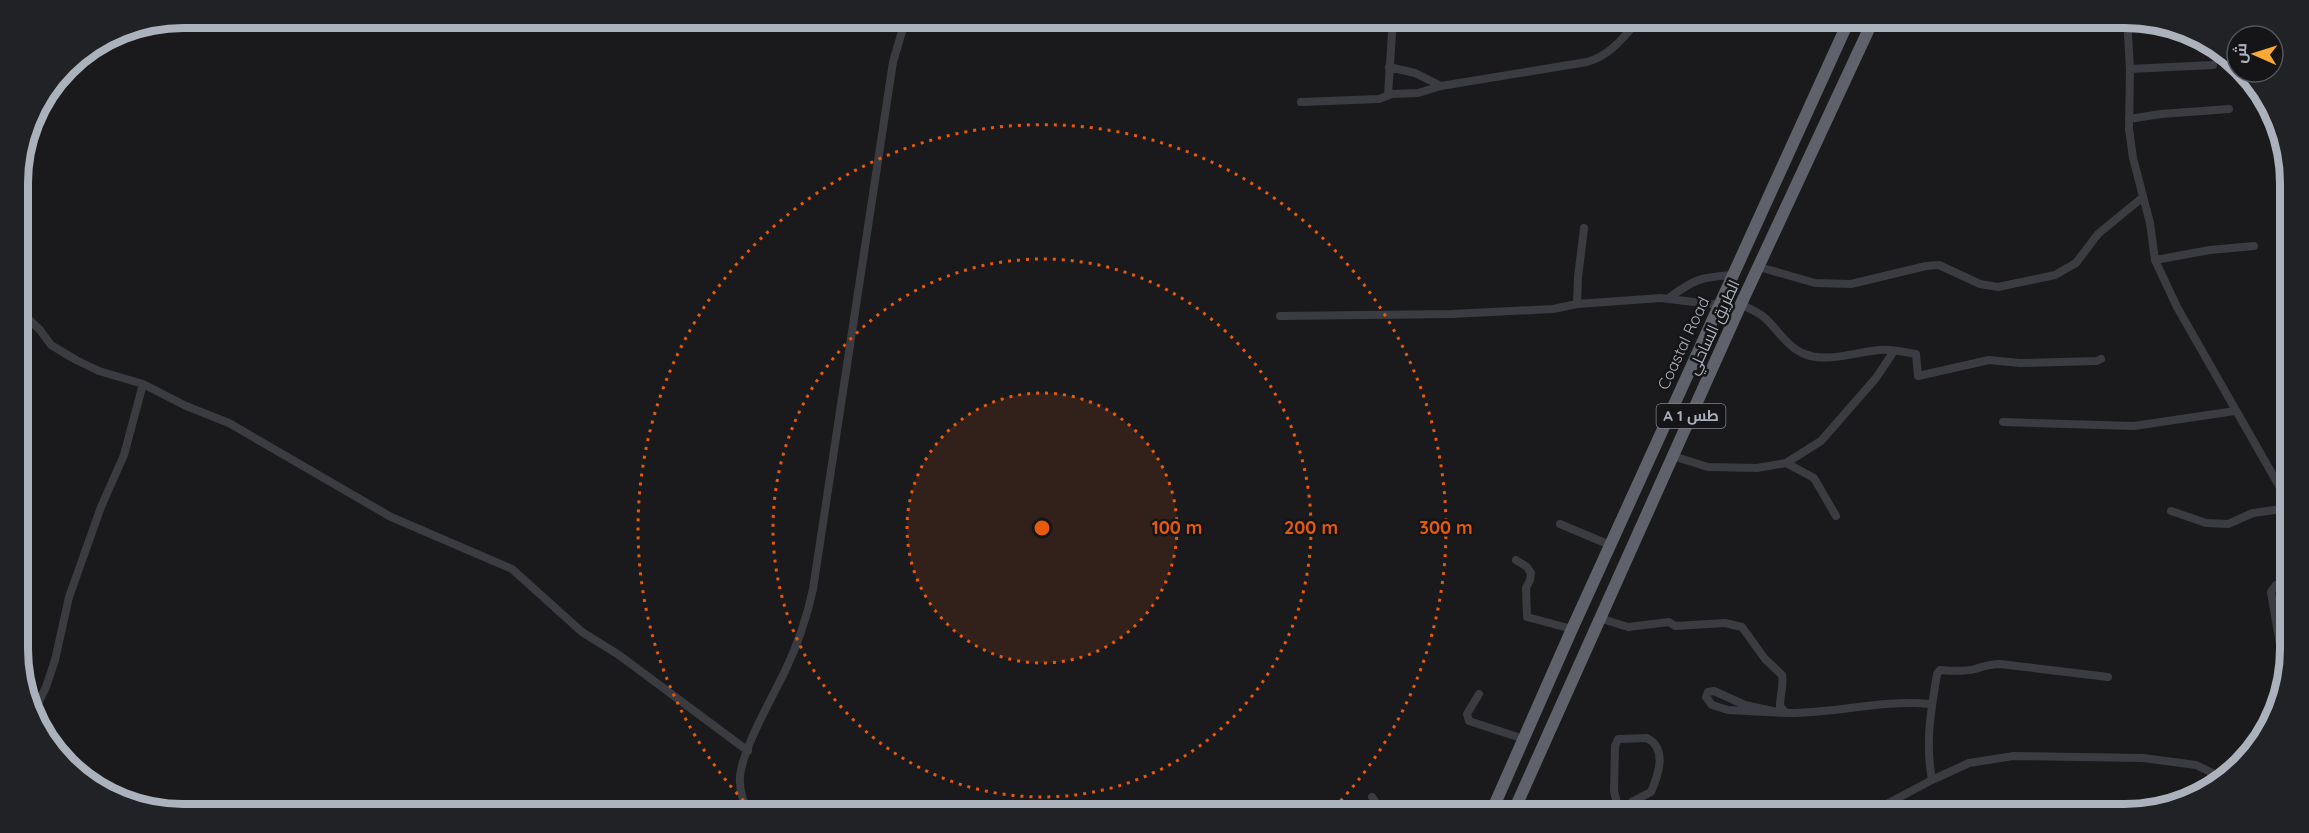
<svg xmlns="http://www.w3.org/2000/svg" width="2309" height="833" viewBox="0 0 2309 833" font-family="Quicksand,Cairo,sans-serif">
<rect width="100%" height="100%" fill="#1a1a1d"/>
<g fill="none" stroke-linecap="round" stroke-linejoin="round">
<path stroke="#3b3c42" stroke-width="8" d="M2127,18L2130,69L2129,129L2133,158L2150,223L2155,260L2177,307L2278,484L2291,511
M1389,67L1415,73L1441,86
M2130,69L2213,65
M1388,95L1393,18
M1301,102L1379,99L1392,94L1418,93L1441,86L1587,62C1611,55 1624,37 1640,18
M2129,119L2161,114L2229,109
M2155,260L2210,250L2254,246
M1759,267L1815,283L1851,284L1926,266L1939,265L1980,284L1998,287L2055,275L2076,263L2098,234L2143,197
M1669,298C1694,279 1702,277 1732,275
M1577,304L1578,277L1584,228
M1741,304C1749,309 1759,312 1765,318C1778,330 1786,345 1802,353C1826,364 1854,352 1879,350C1891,349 1904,352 1916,354L1918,376L1989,360L2020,363L2097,361L2101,359
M19,310L40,330L51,345L76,360L99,371L143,384L186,406L229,423L391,517L512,569L582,632L619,655L748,751
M1280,316L1452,314L1553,309L1577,304L1661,298L1719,305
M2003,422L2134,426L2235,411
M1673,456L1708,467L1757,468L1786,463L1814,478L1836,516
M1786,463L1821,441L1876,378L1894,351
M2171,511L2206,523L2228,524L2253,513L2289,508
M1560,524L1610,545
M1516,560L1527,567L1531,573L1530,580L1526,588L1527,617L1572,629
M1599,618L1628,627L1669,622L1675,626L1725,623L1742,627L1765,659L1782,675C1784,686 1780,695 1780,706L1786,713C1834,714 1882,699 1930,704
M2286,680L2271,592L2276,585L2291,579
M1479,694L1467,714L1469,721L1524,739
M35,710L46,687L55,660L69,597L101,507L124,455L143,384
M1777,712L1745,705L1714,691L1708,692L1706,697L1712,705L1728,710L1786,713
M1932,780C1925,741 1931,711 1937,674L1940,670C1951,671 1964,672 1975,669C1985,666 1990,664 2000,664L2108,677
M1372,797L1385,815
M1633,801L1636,815
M417,815L443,810L526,815
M714,815L745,804
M752,815C743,804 739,790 740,776C743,748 772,698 785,671C798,644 807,617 813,589L893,62L906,18
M1620,815L1614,791L1615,746L1618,739L1647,738C1668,749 1658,776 1651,792C1640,798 1626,803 1621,815
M1866,815L1932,780L1969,763L2014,756L2143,758L2196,765L2227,780"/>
<path stroke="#5f626a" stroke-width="12" d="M1490,815L1572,629L1850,18
M1512,815L1741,304L1874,18"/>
</g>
<circle cx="1042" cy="528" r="135" fill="#e8590c" fill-opacity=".12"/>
<g fill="none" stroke="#e8590c" stroke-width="3" stroke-dasharray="3 6">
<circle cx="1042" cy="528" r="135"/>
<circle cx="1042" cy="528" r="269"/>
<path d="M756 814A404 404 0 1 1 1328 814"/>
</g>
<g text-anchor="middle" stroke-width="5" stroke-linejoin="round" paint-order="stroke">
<rect fill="#151518" stroke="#7f838b" stroke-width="1.5" x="1656.5" y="404" width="69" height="24" rx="4.5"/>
<g font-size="15" font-weight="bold" fill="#acb2bc">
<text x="1691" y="421">A 1 طس</text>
</g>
<g font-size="16" fill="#acb2bc" stroke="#151518">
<text transform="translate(1713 327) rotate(-65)" y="6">الطريق الساحلي</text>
<text transform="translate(1683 343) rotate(-65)" y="6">Coastal Road</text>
</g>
</g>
<path d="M0 0H2309V833H0ZM183 28H2125A155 155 0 0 1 2280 183V649A155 155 0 0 1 2125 804H183A155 155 0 0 1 28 649V183A155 155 0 0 1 183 28Z" fill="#212225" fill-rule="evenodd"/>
<path fill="none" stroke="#acb2bc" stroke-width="8" d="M183 28H2125A155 155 0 0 1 2280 183V649A155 155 0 0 1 2125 804H183A155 155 0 0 1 28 649V183A155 155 0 0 1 183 28Z"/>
<circle cx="1042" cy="528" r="9" fill="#e8590c" stroke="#151518" stroke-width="3"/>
<g font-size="18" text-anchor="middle" font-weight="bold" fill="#e8590c" stroke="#151518" stroke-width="5" stroke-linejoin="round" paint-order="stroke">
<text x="1177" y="534">100 m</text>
<text x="1311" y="534">200 m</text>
<text x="1446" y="534">300 m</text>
</g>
<g transform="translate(2255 54) rotate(273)"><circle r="28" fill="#151518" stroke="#51545a" stroke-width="1.5"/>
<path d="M0-4.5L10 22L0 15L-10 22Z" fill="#f9aa36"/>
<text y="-9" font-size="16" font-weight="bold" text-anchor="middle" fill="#acb2bc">ش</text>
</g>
</svg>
